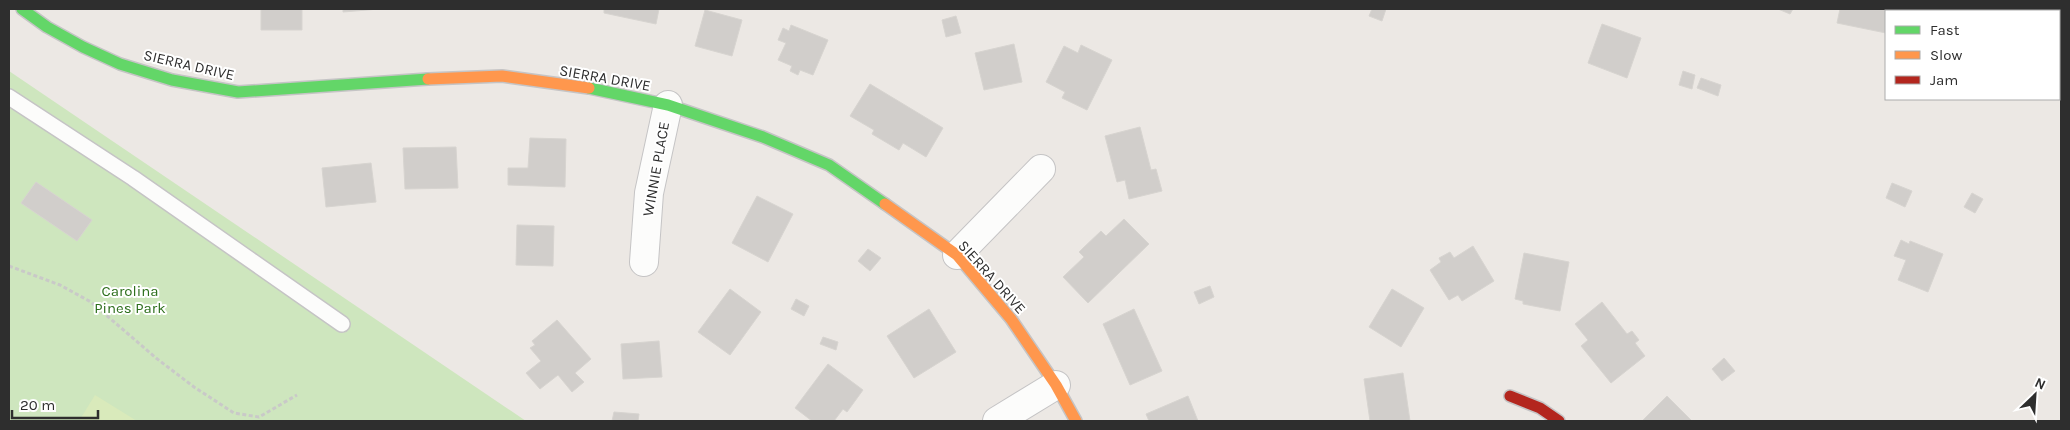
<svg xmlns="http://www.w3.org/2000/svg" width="2070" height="430" viewBox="0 0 2070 430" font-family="Karla,sans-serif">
<rect width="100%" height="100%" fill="#ece8e4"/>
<path fill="#cee6be" d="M9,71L526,421H9Z"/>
<path fill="#d9eabb" d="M95,395L137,421H79Z"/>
<path fill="#d1cecb" stroke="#d7d4d0" d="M261,9H302V30H261Z
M343,9H379L343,12Z
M604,9H659L656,24L604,13Z
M1372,9H1386L1382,21L1369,16Z
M1778,9H1793L1790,14Z
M1840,9H1916V11H1886V33L1837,23Z
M705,10L742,20L732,56L695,46Z
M956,16L961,33L946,37L942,20Z
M1602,24L1641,38L1627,78L1588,63Z
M791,25L828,40L813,75L800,70L798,75L790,71L792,66L778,60L786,43L778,40L783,28L789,31Z
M1014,44L1022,82L984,90L975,53Z
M1081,45L1112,60L1087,110L1062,98L1065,92L1046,82L1064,46L1078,53Z
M1683,71L1695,75L1692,89L1679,85Z
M1701,78L1721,85L1718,96L1697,88Z
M870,84L943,128L926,157L903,143L899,150L872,134L874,130L850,116Z
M1140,127L1151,170L1156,169L1162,191L1129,199L1125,180L1117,182L1105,136Z
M530,138L566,139L565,187L508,185V168H528Z
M456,147L458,188L405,189L403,148Z
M371,163L376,202L326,207L322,168Z
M36,182L92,220L77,241L21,203Z
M1892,183L1912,191L1905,207L1886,198Z
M1972,193L1983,199L1975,213L1964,207Z
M757,196L793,214L768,262L732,243Z
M1124,219L1149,244L1088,303L1063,277L1084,257L1079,252L1082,249L1101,231L1106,236Z
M517,225L554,226L553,266L516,265Z
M1901,240L1909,244L1910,241L1943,254L1928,292L1898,280L1906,260L1894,256Z
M1473,246L1494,281L1462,301L1458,295L1449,300L1430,270L1441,262L1439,258L1450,252L1454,258Z
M868,249L881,258L870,271L858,261Z
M1524,253L1569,262L1560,311L1523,304V301L1515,299Z
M1210,286L1214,297L1199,304L1194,292Z
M730,289L761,312L730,355L698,332Z
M1392,289L1424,308L1401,347L1369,327Z
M796,299L809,306L804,316L791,309Z
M1602,302L1627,334L1632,331L1639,340L1635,343L1645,356L1611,383L1581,346L1588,340L1575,324Z
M929,309L956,352L914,378L887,336Z
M1134,309L1162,371L1130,385L1103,324Z
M557,320L591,359L575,373L584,382L572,392L558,375L540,389L526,373L541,361L530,348L535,345L532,341Z
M823,337L838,342L836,350L820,344Z
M659,341L662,377L623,379L621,344Z
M1724,358L1735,371L1722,381L1712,369Z
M828,364L863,390L847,412L843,409L834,421H812L795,408Z
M1403,373L1410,421H1370L1364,379Z
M1188,396L1198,421H1149L1146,414Z
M1667,396L1692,421H1642Z
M614,412L639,414L638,421H612Z"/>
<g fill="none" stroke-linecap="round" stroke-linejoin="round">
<defs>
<path id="lane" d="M9,97L133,178L342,324"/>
<path id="street" d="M957,255L1041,169
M644,262L649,193L668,105
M997,421L1056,385"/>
<path id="fast" d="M22,9L47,27L83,47L120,64L172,80L238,92L428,79
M589,88L668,105L763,137L829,165L885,204"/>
<path id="slow" d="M428,79L502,76L589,88
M885,204L957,255L1011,319L1056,385L1076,421"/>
<path id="jam" d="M1510,396L1540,408L1559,421"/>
</defs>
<use href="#lane" stroke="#c5c4c5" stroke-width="18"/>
<use href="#street" stroke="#c5c4c5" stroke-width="30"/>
<use href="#fast" stroke="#c5c4c5" stroke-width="14"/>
<use href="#slow" stroke="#c5c4c5" stroke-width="14"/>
<use href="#jam" stroke="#c5c4c5" stroke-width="14"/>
<path stroke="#c9c9c8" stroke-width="3" stroke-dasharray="4 2.5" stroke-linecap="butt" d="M9,266L60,285L91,302L156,358L194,387L234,413L259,417L297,395"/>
<use href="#lane" stroke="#fcfcfb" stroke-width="15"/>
<use href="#street" stroke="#fcfcfb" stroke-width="28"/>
<use href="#fast" stroke="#63d668" stroke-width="11"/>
<use href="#slow" stroke="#ff974d" stroke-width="11"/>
<use href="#jam" stroke="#b3261e" stroke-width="11"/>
</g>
<g text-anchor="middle" stroke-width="4" stroke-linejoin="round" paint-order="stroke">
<g font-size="15" fill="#2e2e2e" stroke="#fff">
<text transform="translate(189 65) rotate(13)" y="5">SIERRA DRIVE</text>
<text transform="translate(605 78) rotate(10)" y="5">SIERRA DRIVE</text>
<text transform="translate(656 169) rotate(-80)" y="5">WINNIE PLACE</text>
<text transform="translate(992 277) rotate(48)" y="5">SIERRA DRIVE</text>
</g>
<g font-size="15" fill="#2c6e1b" stroke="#fff">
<text x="130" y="296">Carolina<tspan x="130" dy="17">Pines Park</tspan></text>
</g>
</g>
<rect width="2070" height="430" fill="none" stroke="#2e2e2e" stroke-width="20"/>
<rect x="1885" y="10" width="175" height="90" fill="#ffffff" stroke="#ababab"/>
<rect x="1895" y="26" width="25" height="8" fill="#63d668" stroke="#ababab"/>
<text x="1930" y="35" font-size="15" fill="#2e2e2e">Fast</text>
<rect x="1895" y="51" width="25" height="8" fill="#ff974d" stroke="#ababab"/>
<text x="1930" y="60" font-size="15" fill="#2e2e2e">Slow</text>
<rect x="1895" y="76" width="25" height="8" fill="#b3261e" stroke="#ababab"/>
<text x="1930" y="85" font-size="15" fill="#2e2e2e">Jam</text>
<g transform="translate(2035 395) rotate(25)" stroke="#ffffff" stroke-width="4" paint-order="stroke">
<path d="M0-4L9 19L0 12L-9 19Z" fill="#2e2e2e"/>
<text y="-8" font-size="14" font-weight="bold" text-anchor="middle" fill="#2e2e2e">N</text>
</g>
<path d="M12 410v8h86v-8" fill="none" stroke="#2e2e2e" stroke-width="2.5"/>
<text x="20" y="410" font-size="15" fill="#2e2e2e" stroke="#ffffff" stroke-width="4" paint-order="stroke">20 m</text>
</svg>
